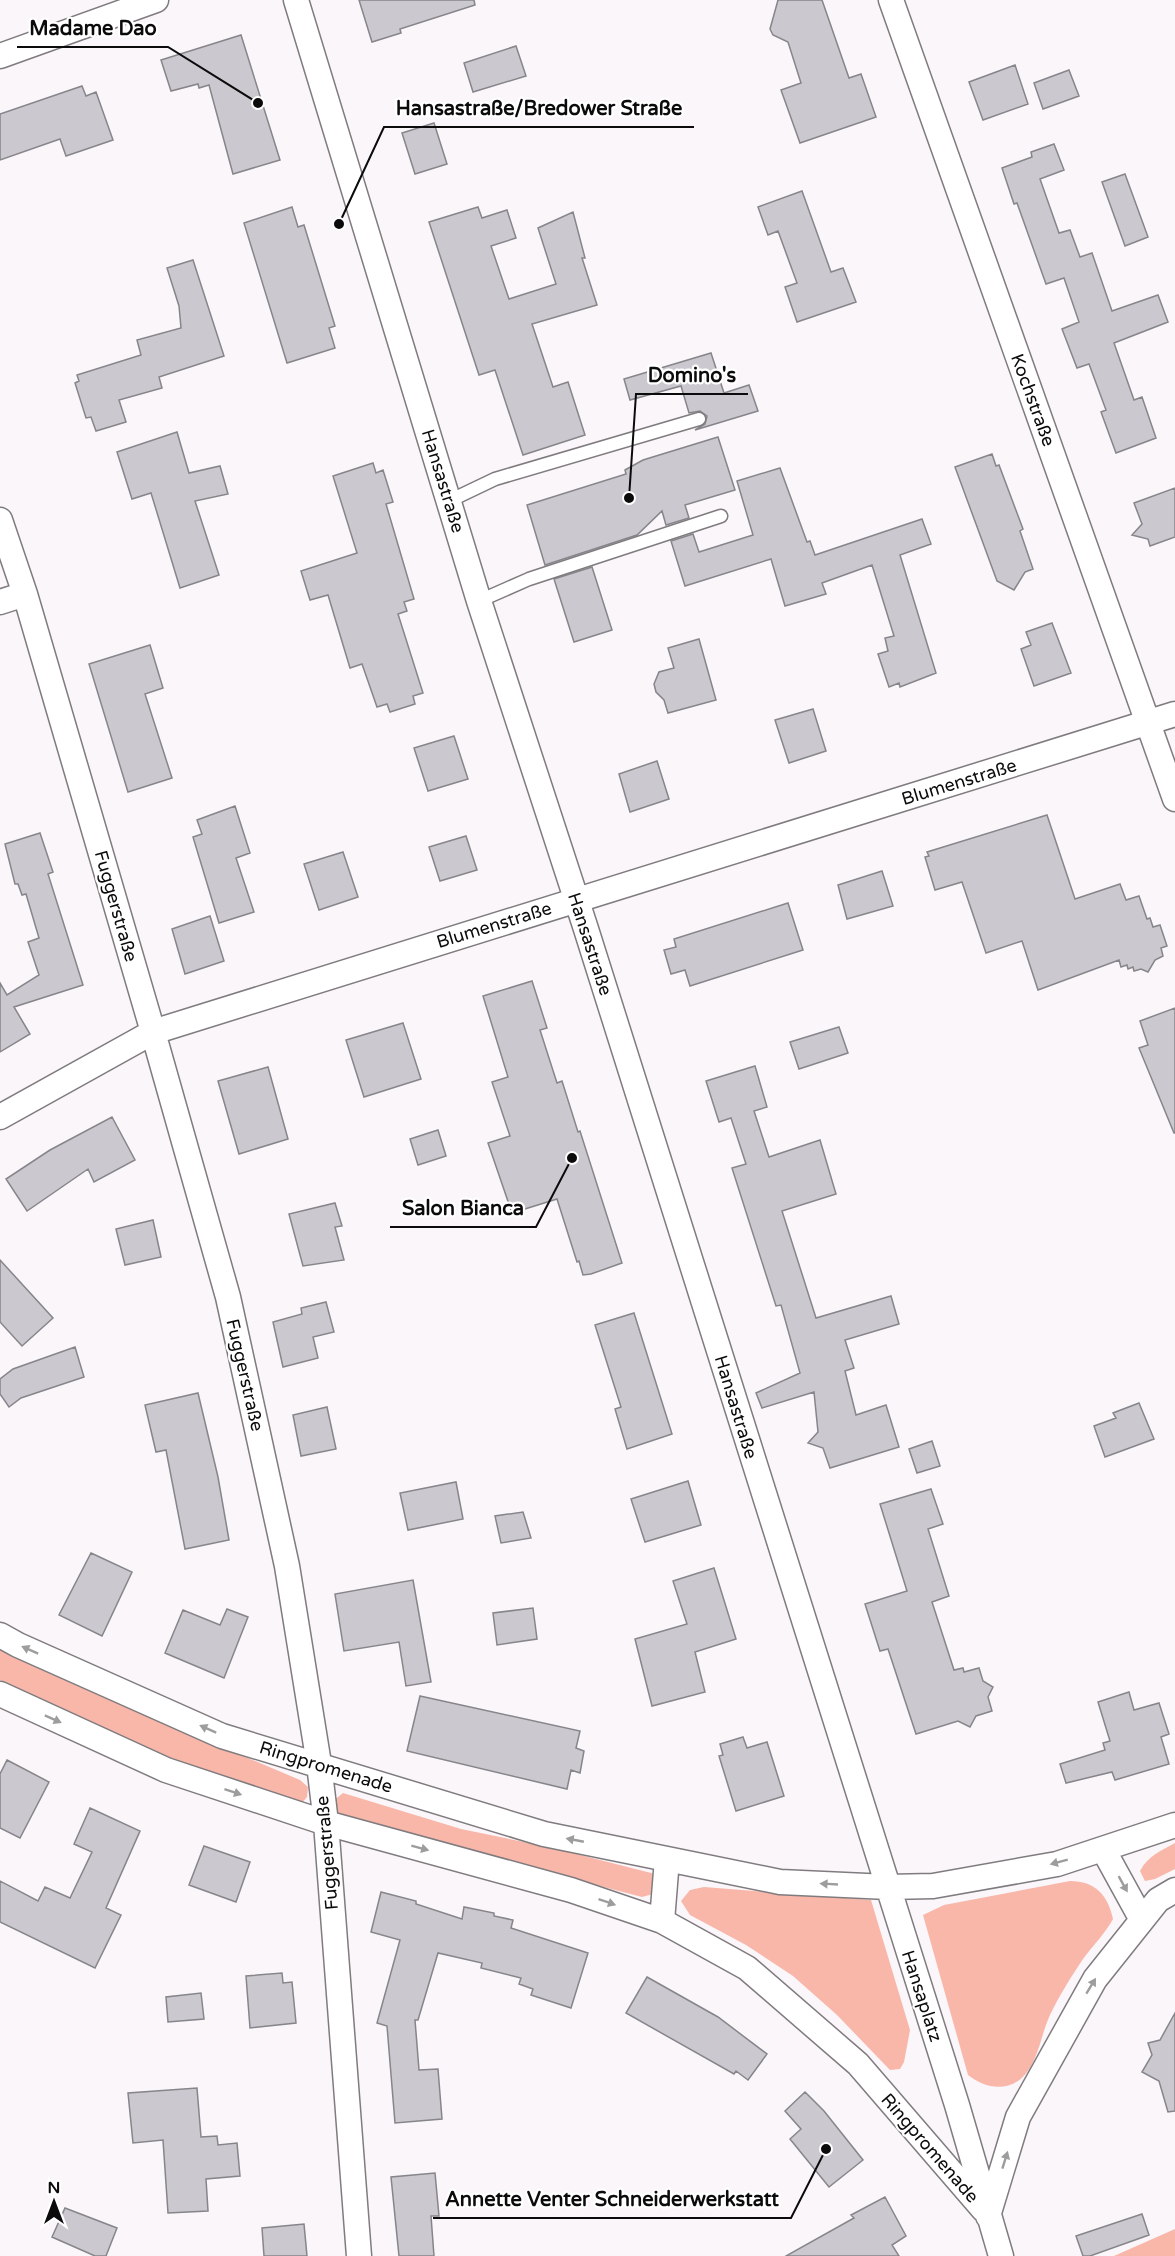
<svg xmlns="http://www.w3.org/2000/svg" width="1175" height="2256" viewBox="0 0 1175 2256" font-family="'Varela Round',sans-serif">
<rect width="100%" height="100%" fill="#faf6fa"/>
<path fill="#f8b7a9" d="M0,1648C97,1699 200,1737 300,1780L308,1787L307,1797L301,1804C223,1780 143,1753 69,1717C46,1705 23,1692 0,1680Z
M343,1793L461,1829L553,1848L655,1874L653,1894L642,1897L339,1818L332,1802Z
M1175,1843V1869L1155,1879L1145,1881L1140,1871C1148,1856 1160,1851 1175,1843Z
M1070,1881C1095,1881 1108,1895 1113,1919C1105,1934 1093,1945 1083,1959C1071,1977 1059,1996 1050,2015C1040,2036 1038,2067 1018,2081C1001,2092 982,2086 968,2075L923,1915L944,1905Z
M704,1887L871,1900L910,2030L904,2062L900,2069L890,2070L837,2015L793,1976L746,1945L690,1915L681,1901L690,1890Z
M1175,2229V2256H1114Z"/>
<path fill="#cbc9cf" stroke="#86858a" stroke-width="1.5" d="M359,0H474L475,5L400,29L401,33L372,42Z
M778,0H822L849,78L861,74L876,117L800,143L781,90L801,83L788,42L773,35L770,29Z
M241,35L280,160L233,174L209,85L199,88L198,84L171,91L161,60Z
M516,46L526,76L473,92L464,63Z
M1015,65L1028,104L983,120L969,82Z
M1069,70L1079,96L1043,109L1034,83Z
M82,86L86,96L96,92L113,140L66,156L60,139L0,160V114Z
M434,123L447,164L415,174L402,133Z
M1054,144L1064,170L1040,179L1059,233L1070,230L1080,257L1092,253L1112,311L1158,295L1168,322L1114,343L1134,400L1142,397L1156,438L1116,453L1101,412L1106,410L1089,364L1077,368L1062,329L1079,322L1064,278L1046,284L1017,203L1014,204L1002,168L1032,157L1031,152Z
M1125,174L1148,237L1125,246L1102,182Z
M802,191L831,272L843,268L856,302L797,322L785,287L797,283L778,231L768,235L758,207Z
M292,207L298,227L304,225L335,326L329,328L335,348L287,363L244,223Z
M478,207L482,218L507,210L516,238L491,246L509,299L556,284L538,228L573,212L585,258H582L597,305L532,324L553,387L568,382L585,435L523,455L495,370L479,375L429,222Z
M193,260L224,356L159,377L162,388L119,400L126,422L96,431L91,417L86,418L75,383L79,381L77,375L141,355L137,340L181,328L179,306L167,268Z
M711,353L724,393L749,385L758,411L695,430L705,424L707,416L700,411L689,413L681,386L630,400L624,379Z
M177,432L189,473L220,466L228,494L195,501L219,575L180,588L151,493L132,499L117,452Z
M718,437L735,490L685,505L689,518L666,525L662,511L637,535L545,565L527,505L626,474L625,470L643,460Z
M992,454L996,466L999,465L1023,529L1020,531L1033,569L1025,572L1014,590L997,581L955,467Z
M373,463L376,473L383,470L393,502L386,504L414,599L404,602L407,611L398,614L423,693L413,696L415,704L390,712L387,704L377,707L362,664L350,668L328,595L310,600L301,571L357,553L333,476Z
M780,468L807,542L810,541L815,555L922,519L931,544L900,555L936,673L900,687L899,683L889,687L878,654L888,651L885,638L894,636L872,565L822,583L826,594L785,606L771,559L685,586L671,541L693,534L699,552L753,535L737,481Z
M1175,488V537L1150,546L1148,539L1132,535L1142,524L1134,503Z
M592,567L612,630L574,642L554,579Z
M1052,623L1071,673L1034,686L1021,649L1031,645L1026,632Z
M699,639L716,700L668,713L664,700L656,692L654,684L659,672L674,668L668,648Z
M150,645L163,688L145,694L172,778L128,792L89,664Z
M813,709L826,751L789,763L775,720Z
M454,736L468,779L428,791L414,748Z
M657,761L669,799L630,812L619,774Z
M235,806L250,853L236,858L254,912L219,923L193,837L202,834L197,820Z
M1047,815L1075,899L1120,884L1126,900L1139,896L1147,919L1150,918L1153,927L1160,925L1167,946L1161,948L1163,956L1155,960L1148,972L1141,969L1134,971L1133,967L1128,969L1127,965L1121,967L1119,960L1038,990L1022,941L986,953L962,882L935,890L925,857L929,856L927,852Z
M40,833L53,872L48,874L83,985L14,1007L30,1034L0,1052V983L7,995L39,975L28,942L39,938L26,894L22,895L18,884H15L5,844Z
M466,836L477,870L440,881L429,847Z
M343,852L358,897L319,910L304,864Z
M882,871L893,906L847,919L838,885Z
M788,903L803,950L690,986L685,970L671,974L664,950L676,947L674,939Z
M210,916L224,961L185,974L172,929Z
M532,981L547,1028L540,1030L557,1083L562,1081L578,1132L580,1131L622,1263L591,1274L583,1275L579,1261L577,1262L557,1199L512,1213L488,1143L510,1136L492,1082L508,1077L483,996Z
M1175,1008V1133H1174L1139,1048L1148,1045L1140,1021Z
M403,1023L421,1079L364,1097L346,1040Z
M839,1027L848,1053L799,1069L790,1042Z
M755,1066L767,1107L754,1111L769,1157L820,1140L836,1194L782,1211L816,1318L891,1296L899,1324L845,1340L854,1368L845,1371L856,1415L886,1405L899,1447L830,1468L823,1448L808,1443L818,1432L814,1392L762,1408L756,1393L800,1373L781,1305L776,1306L732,1168L746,1164L731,1118L719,1122L706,1081Z
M268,1067L288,1139L239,1154L218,1081Z
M112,1117L135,1160L94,1182L88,1169L27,1211L6,1179L50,1150Z
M438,1130L446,1156L418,1165L410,1139Z
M335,1203L342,1226L335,1227L344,1260L303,1266L289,1214Z
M153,1220L161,1257L125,1265L116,1229Z
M0,1260L53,1318L22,1346L0,1322Z
M326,1302L334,1332L313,1337L318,1358L283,1367L273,1322L302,1314L301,1308Z
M634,1313L672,1434L627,1449L615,1409L621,1407L595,1325Z
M75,1347L84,1377L21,1398L9,1407L0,1394V1379L13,1369Z
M198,1393L218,1477L229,1540L185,1549L166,1450L156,1452L145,1405Z
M1139,1403L1154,1439L1105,1457L1094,1426L1116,1418L1113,1413Z
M327,1407L336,1449L301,1456L293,1415Z
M932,1441L940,1466L917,1473L909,1449Z
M688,1481L701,1525L645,1542L631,1499Z
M456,1482L463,1519L408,1530L400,1493Z
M931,1489L943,1524L928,1529L949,1596L932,1602L954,1670L963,1668L964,1672L979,1668L983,1681L993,1687L988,1697L992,1711L976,1716L970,1727L958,1721L916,1734L888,1649L880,1651L865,1604L907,1591L880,1504Z
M523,1512L531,1538L501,1543L495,1516Z
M91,1553L132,1572L102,1636L59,1615Z
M714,1568L736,1639L695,1652L705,1692L652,1706L635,1639L687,1624L673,1581Z
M413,1580L431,1682L406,1686L399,1642L344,1651L335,1594Z
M533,1608L537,1639L497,1645L493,1613Z
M227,1609L248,1617L224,1678L165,1653L183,1610L220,1625Z
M1129,1692L1134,1710L1159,1703L1169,1734L1161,1737L1169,1764L1115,1780L1112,1772L1066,1783L1060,1764L1105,1750L1103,1743L1110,1741L1098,1702Z
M420,1696L580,1731L576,1748L584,1751L580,1773L571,1770L567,1789L407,1751Z
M743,1737L747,1748L767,1742L784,1796L736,1811L719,1756L723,1755L720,1744Z
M7,1760L49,1782L20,1838L0,1828V1774Z
M90,1808L140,1831L106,1908L121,1915L95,1968L0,1922V1881L38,1901L45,1887L70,1898L92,1852L74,1844Z
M204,1846L250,1862L236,1902L189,1885Z
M381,1892L416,1901V1904L462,1919L464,1907L494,1913V1916L513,1920L511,1928L588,1953L571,2008L531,1995L533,1989L519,1984L521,1978L481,1968L482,1963L438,1953L418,2020H415L419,2070L438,2069L442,2119L395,2123L387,2026L377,2023L400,1940L371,1932Z
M282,1973L283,1983L292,1982L296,2023L250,2028L246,1976Z
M647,1977L718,2017L767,2054L748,2080L736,2071L734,2074L626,2013Z
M201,1993L204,2019L168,2022L166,1997Z
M1175,2013V2111L1168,2112L1159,2081L1142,2072L1152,2055L1148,2043L1160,2040Z
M197,2088L201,2137L217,2136L218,2145L237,2143L240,2176L206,2179L208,2211L168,2213L163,2140L133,2143L128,2093Z
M805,2092L824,2111L863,2160L829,2187L790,2139L801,2129L785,2111Z
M435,2173L439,2216H431L434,2256H399L391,2177Z
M885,2197L906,2236L892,2245L899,2256H786L854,2218L851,2215Z
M65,2208L117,2228L106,2256H95L52,2237Z
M1142,2214L1149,2235L1090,2256H1083L1076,2236Z
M304,2224L307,2256H264L262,2228Z"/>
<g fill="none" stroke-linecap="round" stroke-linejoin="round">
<defs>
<path id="service" d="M449,501L495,479L699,419
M479,601L529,579L721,516"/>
<path id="minor" d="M296,0L479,601L586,929L957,2105L1001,2256
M891,0L1175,799
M0,56L156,0
M0,520L25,594L153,1032L228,1297L287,1566L319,1764L326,1823L359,2256
M0,602L25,594
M0,1117L153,1032L1175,714
M0,1635L18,1645L222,1736L544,1834L780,1882L888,1887L933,1886L1057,1864L1175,1825
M0,1694L166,1770L326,1823L571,1890L662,1921L747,1968L858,2064L983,2209
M1103,1849L1142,1920
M662,1921L667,1859
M988,2216L1018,2117L1095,1979L1158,1900L1175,1890"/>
</defs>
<use href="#service" stroke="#7f7b7f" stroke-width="15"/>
<use href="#minor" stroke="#7f7b7f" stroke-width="27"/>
<use href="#service" stroke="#fff" stroke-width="12"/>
<use href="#minor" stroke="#fff" stroke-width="24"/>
</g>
<defs><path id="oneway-solid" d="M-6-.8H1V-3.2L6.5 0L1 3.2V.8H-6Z" transform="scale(1.5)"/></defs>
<g fill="#9e9d9e">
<use href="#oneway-solid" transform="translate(30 1650) rotate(-156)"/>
<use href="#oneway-solid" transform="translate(53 1719) rotate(24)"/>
<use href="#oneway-solid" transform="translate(208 1729) rotate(-156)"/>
<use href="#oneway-solid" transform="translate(233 1792) rotate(18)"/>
<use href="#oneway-solid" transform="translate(575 1840) rotate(-169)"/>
<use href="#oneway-solid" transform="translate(420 1848) rotate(15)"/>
<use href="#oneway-solid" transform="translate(1059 1862) rotate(165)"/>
<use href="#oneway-solid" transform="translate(829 1884) rotate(-177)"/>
<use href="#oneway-solid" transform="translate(1123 1884) rotate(61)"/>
<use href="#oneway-solid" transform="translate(607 1902) rotate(19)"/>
<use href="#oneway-solid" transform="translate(1091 1986) rotate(-59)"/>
<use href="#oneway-solid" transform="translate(1005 2160) rotate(-73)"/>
</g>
<g text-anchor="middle" stroke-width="4.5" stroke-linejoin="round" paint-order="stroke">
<g font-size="18" fill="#0c0b0c" stroke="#fff">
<text transform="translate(1033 400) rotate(70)" y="6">Kochstraße</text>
<text transform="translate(443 481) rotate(73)" y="6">Hansastraße</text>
<text transform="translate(959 782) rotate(-17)" y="6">Blumenstraße</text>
<text transform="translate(116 906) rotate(74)" y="6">Fuggerstraße</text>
<text transform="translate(494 925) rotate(-17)" y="6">Blumenstraße</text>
<text transform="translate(590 944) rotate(72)" y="6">Hansastraße</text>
<text transform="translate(245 1375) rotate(77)" y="6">Fuggerstraße</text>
<text transform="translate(736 1407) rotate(73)" y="6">Hansastraße</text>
<text transform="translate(326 1767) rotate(17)" y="6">Ringpromenade</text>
<text transform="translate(327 1853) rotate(-95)" y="6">Fuggerstraße</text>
<text transform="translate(922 1996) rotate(72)" y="6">Hansaplatz</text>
<text transform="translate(930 2148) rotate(49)" y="6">Ringpromenade</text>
</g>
</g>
<path fill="none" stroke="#0c0b0c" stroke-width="2" d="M258 103L168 47H17M339 224L384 127H694M629 498L636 394H748M572 1158L536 1227H390M826 2149L791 2218H433"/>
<g fill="#0c0b0c" stroke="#fff" stroke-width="2">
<circle cx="258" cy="103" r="6"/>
<circle cx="339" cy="224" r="6"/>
<circle cx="629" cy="498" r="6"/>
<circle cx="572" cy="1158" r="6"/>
<circle cx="826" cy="2149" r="6"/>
</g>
<g font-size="20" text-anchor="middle" font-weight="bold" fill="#0c0b0c" stroke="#fff" stroke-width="4.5" stroke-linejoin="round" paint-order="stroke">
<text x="93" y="35">Madame Dao</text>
<text x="539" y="115">Hansastraße/Bredower Straße</text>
<text x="692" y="382">Domino's</text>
<text x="463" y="1215">Salon Bianca</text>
<text x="612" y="2206">Annette Venter Schneiderwerkstatt</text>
</g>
<g transform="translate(54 2202)" stroke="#ffffff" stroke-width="4.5" paint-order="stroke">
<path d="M0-4.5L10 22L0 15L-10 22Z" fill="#0c0b0c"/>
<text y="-9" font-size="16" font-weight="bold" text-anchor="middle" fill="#0c0b0c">N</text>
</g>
</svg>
